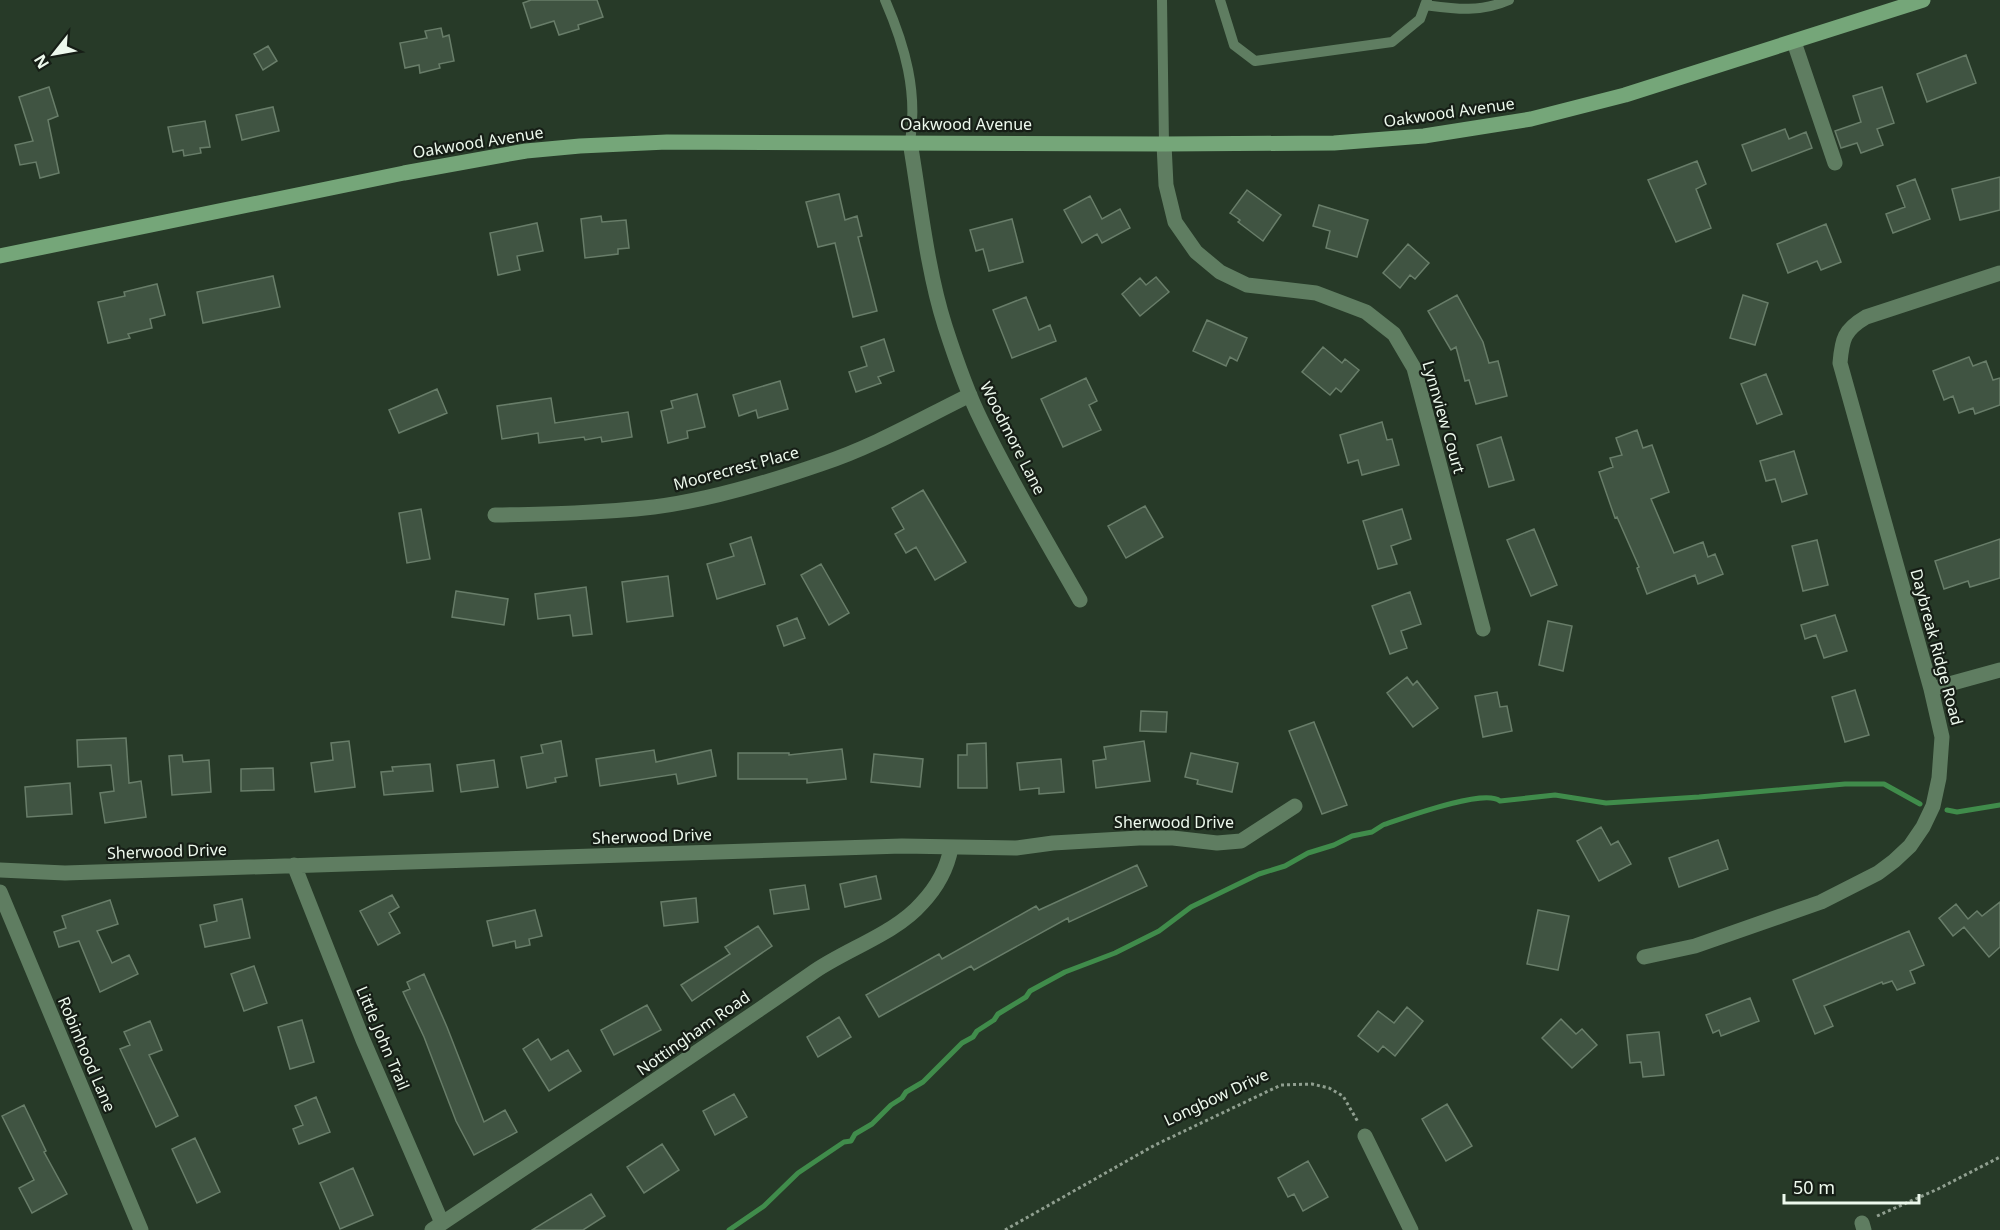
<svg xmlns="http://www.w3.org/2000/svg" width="2000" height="1230" viewBox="0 0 2000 1230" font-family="'Noto Sans',sans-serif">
<rect width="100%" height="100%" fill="#273a28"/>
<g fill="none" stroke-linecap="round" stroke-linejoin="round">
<path stroke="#408c4b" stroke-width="5" d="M1947,810L1957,812L2000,805
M729,1230L764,1206L798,1173L844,1142L851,1141L855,1134L872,1124L891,1105L902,1098L906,1092L923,1082L962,1043L973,1037L977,1031L994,1020L998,1014L1026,997L1030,991L1065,972L1115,953L1159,931L1191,907L1259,874L1285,866L1308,853L1334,845L1352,836L1372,832L1383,825C1404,818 1484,788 1500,801L1555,795L1606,803L1699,797L1845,784H1884L1920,804"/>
</g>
<path fill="#405442" stroke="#687d69" stroke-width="1.5" d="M531,0H597L603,17L578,25L579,29L559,35L554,21L531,28L523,3Z
M441,28L443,37L449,35L454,61L439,64L440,68L420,73L419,65L405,68L400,43L427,38L425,31Z
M268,46L277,61L263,70L254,54Z
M1966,55L1976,83L1927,102L1917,74Z
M49,87L58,116L48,120L59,173L40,178L36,162L20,165L15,145L33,141L19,97Z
M1882,87L1894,123L1877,129L1883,145L1861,153L1857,143L1841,148L1835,131L1861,122L1853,96Z
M273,107L279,131L242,140L236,115Z
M205,121L210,147L200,148L201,153L184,156L183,150L173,152L168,127Z
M1785,129L1789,139L1806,132L1812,148L1752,171L1742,145Z
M1697,161L1706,184L1696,189L1711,228L1676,242L1648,180Z
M2000,177V210L1960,220L1952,189Z
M1915,179L1930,219L1893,233L1886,214L1905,207L1897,186Z
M1247,190L1281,215L1263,241L1238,222L1240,220L1230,213Z
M839,194L845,220L857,216L862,236L858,237L877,311L853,317L835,243L818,247L806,202Z
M1090,196L1102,219L1120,209L1130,228L1102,243L1097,234L1082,243L1064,210Z
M1319,205L1368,220L1357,257L1326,248L1330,231L1313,226Z
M601,216L602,222L626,220L629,248L618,249V254L585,258L581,219Z
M1012,219L1023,262L989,271L983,249L976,251L970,230Z
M537,223L543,251L517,256L520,270L498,275L490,233Z
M1826,224L1841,262L1821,270L1817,261L1788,273L1777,244Z
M1408,244L1429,263L1415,279L1410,275L1400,288L1383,273Z
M273,276L280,307L203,323L197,292Z
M1156,277L1169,292L1140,316L1122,294L1140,278L1146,285Z
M157,284L165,315L150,319L152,328L128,334L130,338L108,343L98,302L125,296L124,292Z
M1457,295L1483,342L1489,363L1498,361L1507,396L1476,404L1469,380L1465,381L1456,347L1451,350L1428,311Z
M1743,295L1768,303L1755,345L1730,338Z
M1026,297L1039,330L1050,325L1056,341L1012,358L993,310Z
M1207,320L1247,338L1237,361L1230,357L1226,366L1193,351Z
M884,339L894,371L878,377L881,383L856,392L849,372L867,366L861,347Z
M1323,347L1342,363L1345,359L1359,370L1341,392L1336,388L1330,395L1302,372Z
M1969,357L1973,366L1986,361L1993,380L2000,378V405L1975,414L1973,408L1959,413L1953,396L1944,400L1933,371Z
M1766,374L1782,414L1757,424L1741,384Z
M1086,378L1097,401L1089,405L1101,430L1063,447L1041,399Z
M780,381L788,409L758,418L756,410L739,416L733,395Z
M437,389L447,413L399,433L389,410Z
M697,394L705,427L687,431L688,438L668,443L661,411L673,408L671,401Z
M551,398L555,423L628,412L632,437L602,442L601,437L585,440L584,437L539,443L538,433L502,439L497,406Z
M1382,422L1387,440L1392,439L1399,465L1362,475L1358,460L1348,463L1340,435Z
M1637,430L1643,448L1652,445L1669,492L1651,499L1674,553L1703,542L1708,557L1715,554L1723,574L1698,584L1695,575L1647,594L1637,568L1639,567L1617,517L1615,518L1599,472L1613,467L1610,458L1622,455L1616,438Z
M1501,437L1514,480L1489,487L1477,445Z
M1794,451L1807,494L1782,502L1775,479L1766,481L1760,461Z
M923,490L966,562L935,580L916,547L906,553L895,534L904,529L892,508Z
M1145,506L1163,537L1126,558L1108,526Z
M421,509L430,559L407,563L399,513Z
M1402,509L1411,539L1391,546L1397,564L1378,569L1363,521Z
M1534,529L1557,585L1531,596L1507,540Z
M751,537L765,584L717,599L707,564L734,556L730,544Z
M2000,539V578L1970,587L1968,581L1944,589L1935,561Z
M1817,540L1828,585L1803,591L1792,546Z
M821,564L849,613L829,625L801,575Z
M668,576L673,616L627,622L622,582Z
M586,587L592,634L573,636L570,615L538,619L535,594Z
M456,591L508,599L504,625L452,617Z
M1410,592L1421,624L1401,631L1407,648L1390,654L1372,606Z
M1835,615L1847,651L1824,658L1816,635L1805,639L1801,625Z
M797,618L805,638L784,646L777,626Z
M1548,621L1572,626L1563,671L1539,665Z
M1407,677L1413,685L1417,681L1438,708L1413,727L1387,693Z
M1855,690L1869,735L1845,742L1832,697Z
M1497,692L1500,707L1507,706L1512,731L1483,737L1475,696Z
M1141,711L1167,712L1166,732L1140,731Z
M1314,722L1347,805L1322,814L1289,731Z
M126,738L129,783L141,781L146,817L105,823L100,793L114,791L111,765L78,767L77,740Z
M349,741L355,787L315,792L311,763L333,760L331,743Z
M561,741L567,776L555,778L556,782L527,788L521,757L543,753L541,745Z
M1144,741L1150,781L1096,788L1093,761L1106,759L1104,747Z
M986,743L987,788H958V755H967V744Z
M842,749L846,779L807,783V779H738V753H789V755Z
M654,750L656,762L711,750L716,776L678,784L676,774L600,786L596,759Z
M1191,753L1238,763L1232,792L1197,784L1198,780L1185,777Z
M874,754L923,759L920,787L871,782Z
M182,755L183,762L209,760L211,792L172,795L169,756Z
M1061,759L1064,792L1039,794V788L1020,790L1017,763Z
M494,760L498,787L461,792L457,765Z
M430,764L433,791L384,795L381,772L393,771L392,767Z
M273,768L274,790L241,791V769Z
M70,783L72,814L27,817L25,787Z
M1601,827L1611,845L1618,841L1631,864L1599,881L1577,841Z
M1718,840L1728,869L1679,887L1669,858Z
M1137,865L1147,886L1069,922L1068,918L974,970L971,966L879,1017L866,995L939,954L942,959L1036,906L1039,910Z
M876,876L881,899L845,907L840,884Z
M805,885L809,909L774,914L770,890Z
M392,895L399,907L389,913L400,933L378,945L360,911Z
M696,898L698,922L664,926L661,902Z
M242,899L250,938L205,947L200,925L217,921L214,905Z
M110,900L118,924L97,931L112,963L129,955L138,974L100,992L79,941L59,947L54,932L66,928L62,916Z
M2000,902V947L1989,957L1964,927L1953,936L1939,918L1956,904L1968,919L1977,911L1982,916Z
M535,910L542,936L529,939L530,945L516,948L515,941L493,946L487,921Z
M1538,910L1569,916L1558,970L1527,964Z
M758,926L772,946L692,1001L681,985L730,954L725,947Z
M1909,931L1924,965L1910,971L1915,983L1897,990L1892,981L1883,984L1882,982L1824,1006L1833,1026L1815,1034L1793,980Z
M254,966L267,1003L244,1011L231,974Z
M424,974L447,1027L484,1122L505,1110L517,1132L474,1155L456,1121L424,1037L403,992L410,989L407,982Z
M1750,998L1759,1021L1721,1036L1719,1030L1713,1033L1706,1015Z
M647,1005L661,1030L614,1055L601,1030Z
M1407,1007L1423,1021L1395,1056L1383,1046L1378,1052L1358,1036L1378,1011L1394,1023Z
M839,1017L851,1037L818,1057L807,1037Z
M1561,1019L1576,1034L1582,1029L1597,1045L1572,1068L1542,1038Z
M302,1020L314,1062L290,1069L278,1027Z
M150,1021L162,1050L149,1055L178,1116L156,1127L120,1049L130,1045L124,1032Z
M1659,1032L1664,1075L1643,1077L1641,1062L1630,1063L1627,1035Z
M538,1039L551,1060L568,1050L581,1071L549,1091L523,1049Z
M734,1094L747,1117L715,1135L703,1111Z
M316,1097L330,1132L299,1144L293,1129L303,1125L295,1106Z
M1447,1104L1472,1146L1446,1161L1422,1119Z
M24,1105L46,1151L44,1152L67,1194L32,1213L19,1188L34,1180L2,1116Z
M195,1138L220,1192L197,1203L172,1149Z
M662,1144L679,1170L644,1193L627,1167Z
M1308,1161L1328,1197L1303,1211L1294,1194L1288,1197L1278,1178Z
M353,1168L373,1215L340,1229L320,1183Z
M591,1194L605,1216L583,1230H532Z"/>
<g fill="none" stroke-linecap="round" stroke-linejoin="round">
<path stroke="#909f90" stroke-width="3" stroke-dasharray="3 3" stroke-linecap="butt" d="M1877,1216L1938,1189L2000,1157
M1005,1230L1155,1145L1281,1085L1312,1084L1329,1088L1343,1096L1358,1122"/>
<path stroke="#5f7d61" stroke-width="10" d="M885,0C905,46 918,92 910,142
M1162,0L1164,144
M1220,0L1234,45L1255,61L1392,42L1420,19L1427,0
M1425,5C1455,9 1480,13 1509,0"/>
<path stroke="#5f7d61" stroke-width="15" d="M1794,42L1835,163
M910,142C920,201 927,270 945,326C955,357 966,390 981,420C1010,481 1046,540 1080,600
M1164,144L1166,185L1175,222L1196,252L1220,272L1247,285L1316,293L1366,312L1394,334L1414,368L1483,629
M495,515C548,514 601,513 654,507C709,500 769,482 821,464C873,447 921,419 970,395
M1931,689L2000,670
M294,865L363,1040L442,1223
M0,870L65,873L902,846L1016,848L1053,843L1139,838H1173L1217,843L1241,841L1295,806
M0,892L141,1230
M1644,957L1695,946L1821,902L1878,873L1894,861L1910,846L1923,827L1933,806L1939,778L1942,737L1931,689L1840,363C1842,339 1844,330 1866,317L2000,273
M1365,1136L1411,1230
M1862,1223L1864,1230
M432,1230C560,1144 689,1059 815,971C849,948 896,933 922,903C937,887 947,869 951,848"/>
<path stroke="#75a679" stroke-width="15" d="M0,256L404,173L526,151L580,146L667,142L1164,144L1334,143L1424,136L1531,119L1625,95L1923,0"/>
</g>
<g text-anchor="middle" stroke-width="4.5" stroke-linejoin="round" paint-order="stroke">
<g font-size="16" fill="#edf9ed" stroke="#161e16">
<text transform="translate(1449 112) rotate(-8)" y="6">Oakwood Avenue</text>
<text x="966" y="130">Oakwood Avenue</text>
<text transform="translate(478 142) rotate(-9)" y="6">Oakwood Avenue</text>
<text transform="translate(1444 417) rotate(74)" y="6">Lynnview Court</text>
<text transform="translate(1013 438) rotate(63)" y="6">Woodmore Lane</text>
<text transform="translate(736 468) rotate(-15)" y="6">Moorecrest Place</text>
<text transform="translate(1937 647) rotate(75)" y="6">Daybreak Ridge Road</text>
<text x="1174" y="828">Sherwood Drive</text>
<text transform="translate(652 836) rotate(-2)" y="6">Sherwood Drive</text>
<text transform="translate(167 851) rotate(-2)" y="6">Sherwood Drive</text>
<text transform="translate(693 1033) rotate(-35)" y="6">Nottingham Road</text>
<text transform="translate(383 1038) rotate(67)" y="6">Little John Trail</text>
<text transform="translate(87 1054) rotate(67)" y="6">Robinhood Lane</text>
<text transform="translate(1216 1097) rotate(-25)" y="6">Longbow Drive</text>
</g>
</g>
<g transform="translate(54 54) rotate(239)" stroke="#161e16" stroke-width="4.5" paint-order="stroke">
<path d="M0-4.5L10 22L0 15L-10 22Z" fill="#edf9ed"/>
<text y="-9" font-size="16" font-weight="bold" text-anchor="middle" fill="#edf9ed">N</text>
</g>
<path d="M1784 1194v9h135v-9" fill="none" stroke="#edf9ed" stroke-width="3"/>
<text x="1793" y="1194" font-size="18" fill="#edf9ed" stroke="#161e16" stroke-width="4.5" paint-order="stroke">50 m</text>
</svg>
